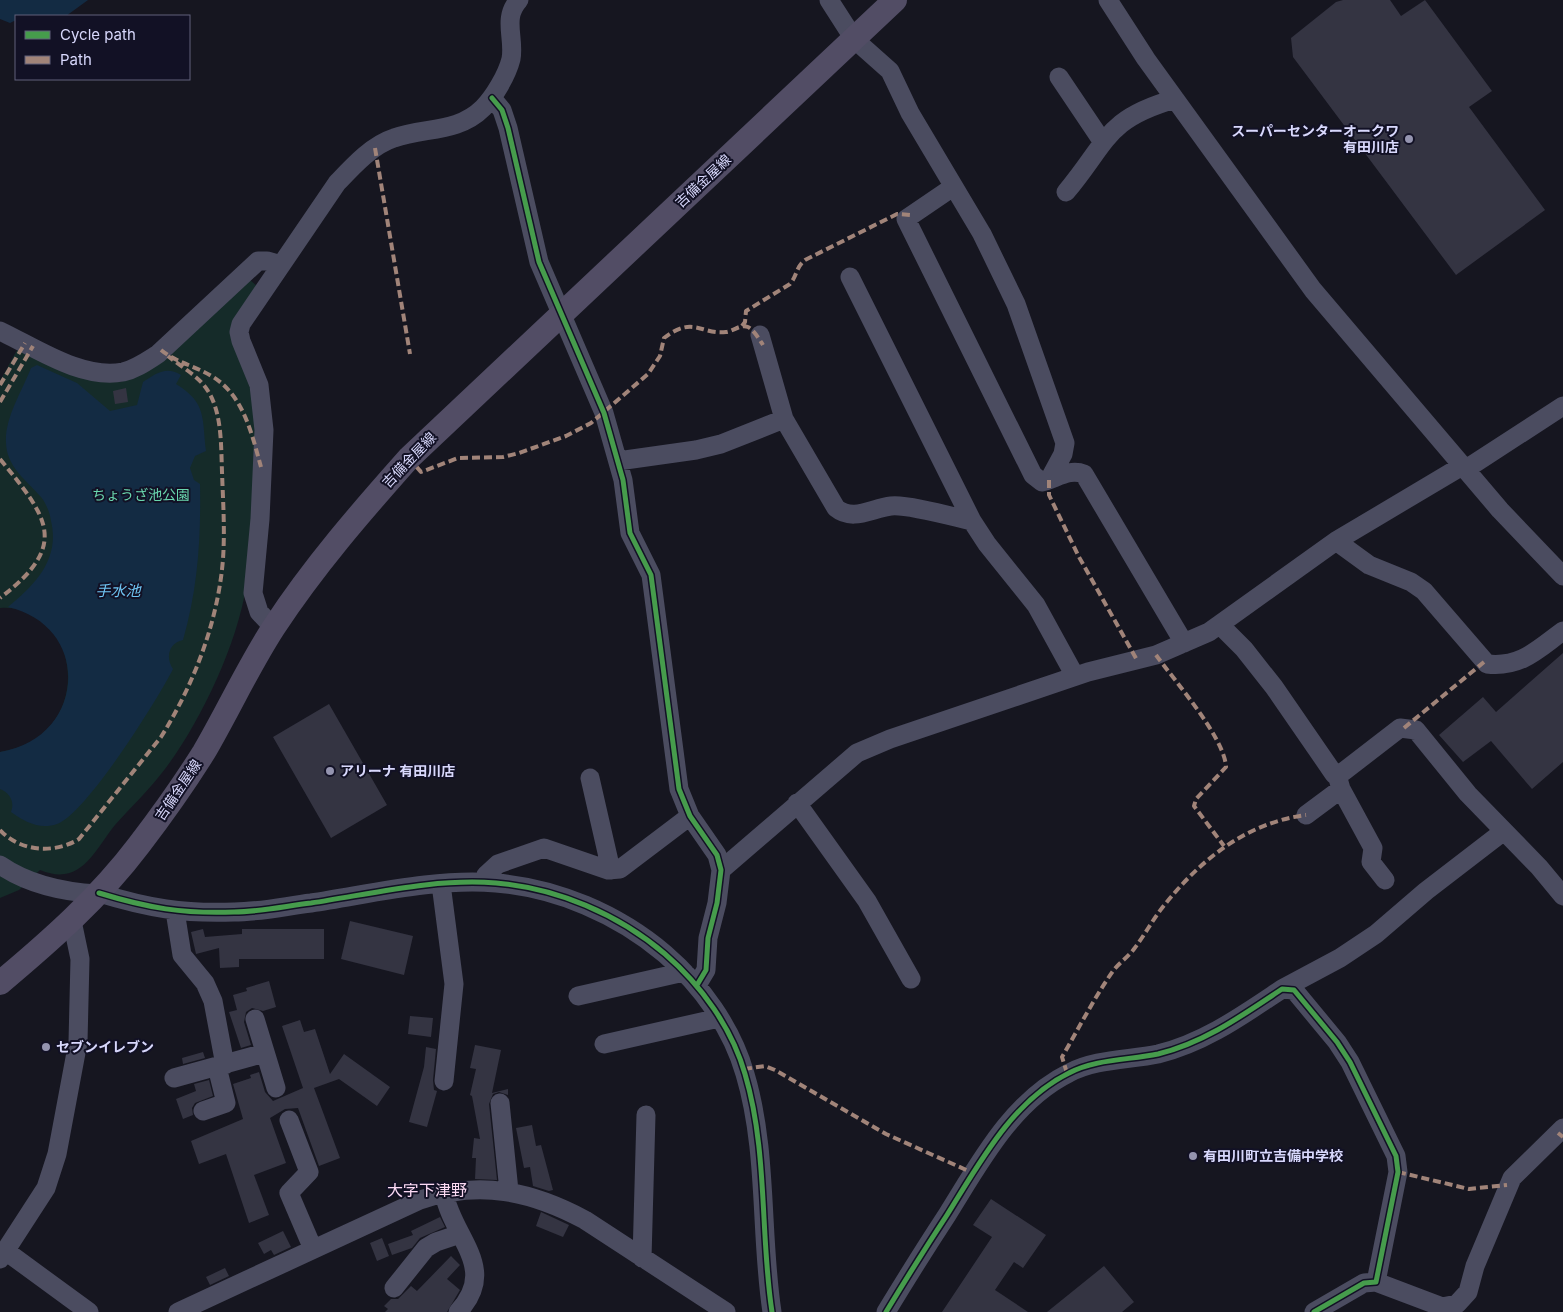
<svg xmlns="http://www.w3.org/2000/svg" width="1563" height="1312" viewBox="0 0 1563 1312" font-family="Inter,'Noto Sans JP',sans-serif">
<rect width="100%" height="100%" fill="#161620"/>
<path fill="#152b29" d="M250,280L257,286L237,314C244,353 255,394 258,433C260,460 254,489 252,516C250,540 250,564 246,587C237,645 200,723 165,769C150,789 132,806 115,825C94,851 81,887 40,870L19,890L0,898V752C99,737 82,602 0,608V381L17,350L84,378L120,382L140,374Z"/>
<path fill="#132b43" d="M0,0H88L66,16H16V20L10,23L0,19Z
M37,365L77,383L110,411L137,405L143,382C157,373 166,366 181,375L176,384C207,403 202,418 206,451L195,456L190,468L194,480L200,484C201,538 198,588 183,640C169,643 165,657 173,669C158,699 86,814 57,824C40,830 25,822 11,812C15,802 10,793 0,789V752C85,739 94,627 8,607C36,584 60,559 51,521C50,513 46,503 41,497C29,483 11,470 7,451C1,423 21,394 31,368Z"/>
<path fill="#343442" d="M1343,0H1390L1401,16L1425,0L1492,91L1469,107L1545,210L1456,275L1293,57L1291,38L1336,2Z
M126,388L128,402L115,404L113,391Z
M1563,653V762L1532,789L1491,741L1463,762L1439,735L1483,697L1496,712Z
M329,704L387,805L331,838L273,737Z
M350,921L413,936L404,975L341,959Z
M203,929L205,937L242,934V929H324V959H239V967L220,968L219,948L196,954L191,932Z
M269,981L276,1007L263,1011L252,1008L246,1012L244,1022L251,1045L241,1048L229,1012L237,1010L233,995L247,991L246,988Z
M410,1016L433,1018L431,1037L408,1034Z
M300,1020L304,1032L315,1029L330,1074L344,1054L390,1087L377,1106L339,1079L314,1088L340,1158L319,1166L298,1108L285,1109L270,1118L286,1163L254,1175L269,1215L249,1223L226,1154L199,1164L191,1141L243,1119L233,1084L251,1078L250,1075L259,1072L265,1092L273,1101L303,1088L282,1026Z
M475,1045L501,1050L492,1093L508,1089V1095L499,1092L493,1094L489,1104L497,1180L475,1179L476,1158H472L474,1138L480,1139L472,1096L470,1095L476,1069L470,1068Z
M426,1047L436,1049L433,1080L434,1090L437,1091L427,1127L409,1122L424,1067Z
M203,1052L205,1058L183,1064L182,1058Z
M209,1080L213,1096L195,1103L192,1108L193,1115L183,1119L176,1099L196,1091L194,1084Z
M532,1125L536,1146L541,1145L553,1190L549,1191L533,1186L530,1167L524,1168L516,1128Z
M991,1199L1046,1235L1023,1268L1014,1262L995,1290L1028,1312H942L992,1237L973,1225Z
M541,1212L569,1225L563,1237L536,1226Z
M440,1217L445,1227L420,1238L412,1248L392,1255L388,1244L413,1235L411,1231Z
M283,1231L291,1247L274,1255L271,1250L264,1254L258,1243Z
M382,1238L389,1256L377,1261L370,1243Z
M451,1256L460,1265L447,1279L460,1290L447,1312H385L388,1309L384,1306L391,1299H398L411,1286L417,1291Z
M1104,1266L1134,1302L1122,1312H1047Z
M225,1268L229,1276L210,1285L206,1277Z"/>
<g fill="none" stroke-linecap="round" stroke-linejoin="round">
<path stroke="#4b4c60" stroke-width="19" d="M829,0L854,39L890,71L910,113L982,234L1016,304L1065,443L1063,454L1049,480
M1108,0L1146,59L1313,290L1500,510L1563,576
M1059,77L1102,141
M492,98L502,110L508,128L539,262L604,413L623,480L630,533L651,575L679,789L690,816L717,855L721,870L717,903L708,938L706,970L697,985
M953,187L906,219L1033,475L1042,482C1056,479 1069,468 1084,474L1184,643
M1066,192C1108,142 1105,119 1175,99
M850,277L972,521L987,544L1036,605L1075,676
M0,331C36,348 82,380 123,372C136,369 147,361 158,354L258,261H267L281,265
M760,335L784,419L836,508C853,522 872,508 891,506C907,504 954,517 972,521
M618,461L696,450L721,444L784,419
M1466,469L1563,406
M1336,541L1369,565L1411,582L1424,591L1487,664C1521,668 1538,649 1563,631
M1220,625L1244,649L1274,687L1334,774L1343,772L1400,728L1416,730L1468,794L1539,867L1563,896
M274,628L259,612L253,593L260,519L264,430L259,385L241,341L239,332L241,324L337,183C353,166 372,145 394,138C425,127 458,133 483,108C494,97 507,75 511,59C515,38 502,18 519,0
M1337,775L1341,789L1373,848L1371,862L1385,880
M590,778L611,870
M797,803L867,901L911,979
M1306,815L1341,789
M0,865C29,885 63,892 98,894
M721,870L857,753L890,739L1088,672L1156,655L1209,632L1336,541L1462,466
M485,882L486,875L498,864L544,848L608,870L620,869L690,816
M441,884L454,984L444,1081
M99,893C148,908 183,914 234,912C260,912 286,906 311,903C371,894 435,878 496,883C557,888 618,914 665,954C701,985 732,1028 745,1074C768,1151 760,1234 772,1312
M175,911L182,955L205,983L213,1001L225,1065
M1282,989L1340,958L1376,934L1426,891L1504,831
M578,996L684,972
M255,1019L276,1088
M604,1044L719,1018
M174,1078L265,1053
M500,1103L509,1191
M203,1111L226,1103L217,1067
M289,1120L309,1172L289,1193L313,1249
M444,1193C453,1239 499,1268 458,1312
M7,1252L89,1312
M642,1258L646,1115
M0,1259L46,1188L57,1154L78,1042L80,959L72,921
M1376,1282L1442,1307L1457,1304L1468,1292L1475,1266L1512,1178L1563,1128
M394,1288L426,1248L436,1242L460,1234
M178,1312L420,1200C480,1180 531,1191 585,1220L726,1312
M886,1312C906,1279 926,1247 947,1215C979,1164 1012,1101 1069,1073C1095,1059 1129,1060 1158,1054C1204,1043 1243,1015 1282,989L1294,990L1337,1042L1350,1062L1396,1156L1398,1172L1376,1282L1364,1283L1314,1312"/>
<path stroke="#524d65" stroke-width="24" d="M0,983C50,941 99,898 139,845C162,815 184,784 204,752C228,711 248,667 274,627C314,566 361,512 409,458L895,0"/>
<path stroke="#a18479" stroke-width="4" stroke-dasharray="8 4" stroke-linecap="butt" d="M375,148L410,354
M742,326L745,322L746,311L790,284C797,276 796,267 805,260L897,214L911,215
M161,350C177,363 196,366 213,377C244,396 252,435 261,467
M0,385L25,343
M0,402L33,346
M409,458L421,472L458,458L503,457L519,453L566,436L591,423L648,374L660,356L664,338C694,315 700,335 726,332C734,331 740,324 748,327C754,330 759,339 763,345
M0,459C47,517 71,544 0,598
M1049,480V495L1079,557L1137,660
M1156,655C1174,680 1225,738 1226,767L1196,799L1194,806L1224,846
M1404,728L1484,662
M0,830C20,852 55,854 79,839L161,737C194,684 218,622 223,559C225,530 223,501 222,472C221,446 222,413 208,391C199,376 181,367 168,356
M744,1069L765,1066L775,1070L886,1134L973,1173
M1067,1073L1062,1057C1079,1028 1094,998 1113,971C1119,963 1128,957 1134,949C1144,936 1152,921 1162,908C1199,861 1245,823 1306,815
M1558,1133L1563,1137
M1398,1172L1469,1189L1507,1185"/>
<defs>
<path id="cycleway" d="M492,98L502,110L508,128L539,262L604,413L623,480L630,533L651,575L679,789L690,816L717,855L721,870L717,903L708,938L706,970L697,985
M99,893C148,908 183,914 234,912C260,912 286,906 311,903C371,894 435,878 496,883C557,888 618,914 665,954C701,985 732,1028 745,1074C768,1151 760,1234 772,1312
M886,1312C906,1279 926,1247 947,1215C979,1164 1012,1101 1069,1073C1095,1059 1129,1060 1158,1054C1204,1043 1243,1015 1282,989L1294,990L1337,1042L1350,1062L1396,1156L1398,1172L1376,1282L1364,1283L1314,1312"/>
</defs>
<use href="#cycleway" stroke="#121125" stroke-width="8"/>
<use href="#cycleway" stroke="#469c4c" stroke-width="5"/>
</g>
<g fill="#9494af" stroke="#121125" stroke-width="2">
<circle cx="1409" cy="139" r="5"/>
<circle cx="330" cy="771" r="5"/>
<circle cx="46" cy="1047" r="5"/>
<circle cx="1193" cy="1156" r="5"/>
</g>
<g text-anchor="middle" stroke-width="4" stroke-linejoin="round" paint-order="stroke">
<g font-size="14" font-weight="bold" fill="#d8d8fc" stroke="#121125" text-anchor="start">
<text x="1399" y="136" text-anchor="end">スーパーセンターオークワ<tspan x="1399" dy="16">有田川店</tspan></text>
<text x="340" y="776">アリーナ 有田川店</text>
<text x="56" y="1052">セブンイレブン</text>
<text x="1203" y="1161">有田川町立吉備中学校</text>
</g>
<g font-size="14" fill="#d8d8fc" stroke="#121125">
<text transform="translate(703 181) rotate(-43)" y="5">吉備金屋線</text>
<text transform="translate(409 460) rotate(-46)" y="5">吉備金屋線</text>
<text transform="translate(178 790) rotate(-56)" y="5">吉備金屋線</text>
</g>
<g font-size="14" fill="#6ad6ae" stroke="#121125">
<text x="141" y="500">ちょうざ池公園</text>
</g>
<g font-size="15" font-style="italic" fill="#6fc5f3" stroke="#121125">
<text x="118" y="596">手水池</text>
</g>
<g font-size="16" fill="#fcdaf4" stroke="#121125">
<text x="427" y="1196">大字下津野</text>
</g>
</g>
<rect x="15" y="15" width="175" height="65" fill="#121125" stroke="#61617b"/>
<rect x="25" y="31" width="25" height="8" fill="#469c4c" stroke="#61617b"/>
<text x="60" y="40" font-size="15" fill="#d8d8fc">Cycle path</text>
<rect x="25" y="56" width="25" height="8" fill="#a18479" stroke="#61617b"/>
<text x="60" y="65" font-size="15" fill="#d8d8fc">Path</text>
</svg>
